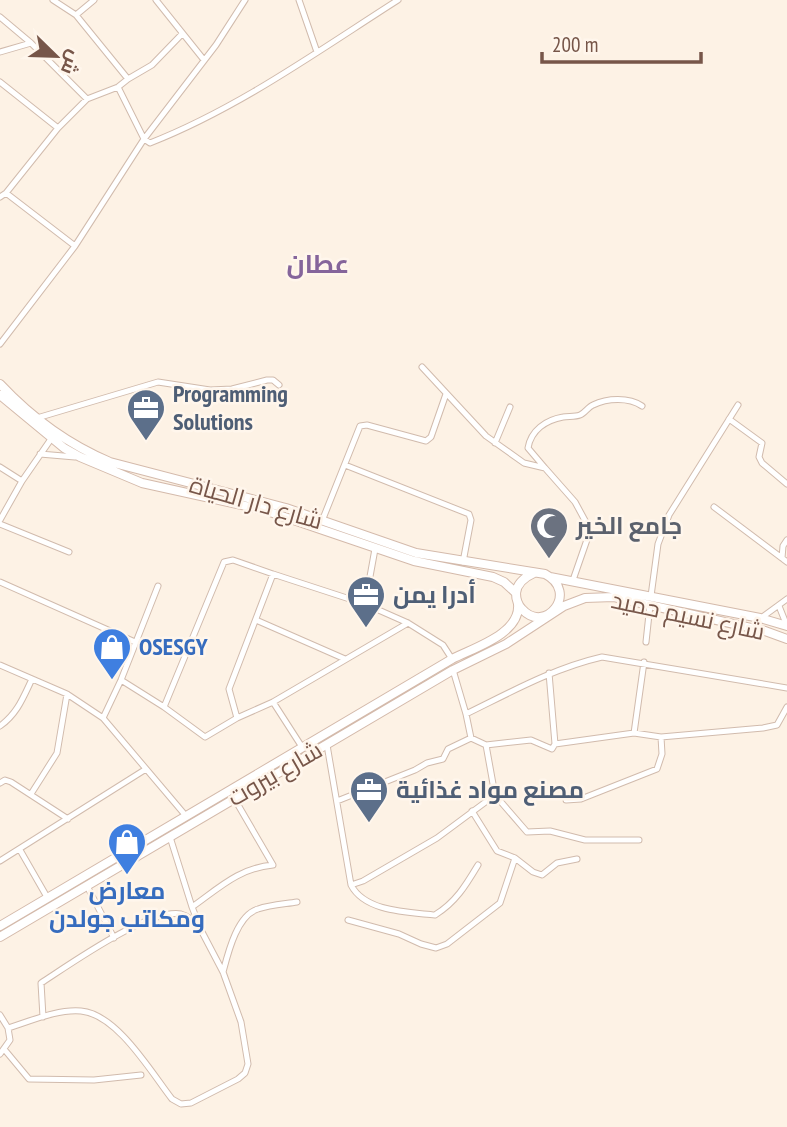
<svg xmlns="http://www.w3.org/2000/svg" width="787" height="1127" viewBox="0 0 787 1127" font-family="'PT Sans Narrow',Cairo,sans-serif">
<rect width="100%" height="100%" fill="#fdf2e5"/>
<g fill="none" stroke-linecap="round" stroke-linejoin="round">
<defs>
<path id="street" d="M53,0L76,15L128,79
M156,0L204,60
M299,0L317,52
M76,15L94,0
M0,17L31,43L87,99
M0,52L31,43
M0,82L58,128
M118,87L144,139L150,143C239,108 318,51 398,0
M6,193L75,246
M0,197L6,193L58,128L87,99L118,87L128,79L152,65L182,34
M0,344L75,246L144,139L216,45L245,0
M422,367L486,436L524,463L545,468L575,502L588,526L589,534L573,580
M37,418L158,382L210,390L232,389L267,380H273L279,385
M729,419L762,443L759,457L762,463L787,484
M495,443L510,407
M40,454L75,457
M345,465L469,514L471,520L463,562
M0,467L22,481
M545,468L528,448C531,430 546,420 563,417C568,416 575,417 580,415C585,413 588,407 593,405C607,398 629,397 642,406
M714,507L787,562
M0,520L22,481L51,439
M322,521L360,426L367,425L426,441L431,437L446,394
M0,524L69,552
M782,558L783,546L787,540
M0,582L135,642
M651,596L658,544L669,515L738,405
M365,604L375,549
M779,606L787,626
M761,618L787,599
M256,620L345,659
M646,642L650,605
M0,665L67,694L103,718L186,816
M453,670L466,714L471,738
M549,673L555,744
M121,680L164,707L205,737L237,718L273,702L408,623
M273,702L302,747
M164,707L224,562L233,560L273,574
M466,714C511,692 554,668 602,657L787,688
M103,718L121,680L158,586
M237,718L229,689L273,574L365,604L408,623L443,645L452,659
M0,726C17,714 23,698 32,679
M634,733L644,662
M327,745L351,885C365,912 408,912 435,915C456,902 466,885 478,865
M486,745L495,795L527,832L550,831L585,840H639
M0,783L5,780L11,782L68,819
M31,794L57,753L67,694
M566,800L581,799L657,769L662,754L661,737
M337,801L415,770L427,763L443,759L448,749L471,738L486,745L531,740L552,749L555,744L634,733L661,737L763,728L777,725L787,707
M20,850L47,897
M515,858L533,872L542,875L557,863L577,859
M0,861L146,769
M351,885L363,881L437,838L495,795
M87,886L114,938
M192,907C219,888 239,868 273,865L234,798
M348,920L399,934L421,944L436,948L447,944L500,903L515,858L497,851L472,811
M223,972C228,953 237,915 258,909C270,905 285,904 297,902
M0,1015L8,1028C31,1021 57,1009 81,1011C117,1014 151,1072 172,1099L181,1104L191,1103L238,1079L245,1073L248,1064L241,1022L223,972L202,932L192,907L170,837
M43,1017L41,983C69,965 149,908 181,914C188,916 194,921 198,926
M4,1049L29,1079L94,1080L141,1075
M0,1054L10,1040L8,1028"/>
<path id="secondary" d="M0,384C32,418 67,444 110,462L286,508L416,553L545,574C580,592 545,635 522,609C518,605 516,599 516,593C517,583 525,577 534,573
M0,395L64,448L80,457L142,483L264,510L414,561L493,577L504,582L516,593
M550,577L760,618L787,626
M0,926L452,659C473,648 521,634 518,604
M0,937L453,670L506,644L564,606L585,598L614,597L765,631L787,639"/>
</defs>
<use href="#street" stroke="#d1bbad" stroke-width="7"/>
<use href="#secondary" stroke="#d4baab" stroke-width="10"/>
<use href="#street" stroke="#fff" stroke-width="5"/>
<use href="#secondary" stroke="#fff" stroke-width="8"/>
</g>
<defs>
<symbol id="office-pin" viewBox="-11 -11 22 30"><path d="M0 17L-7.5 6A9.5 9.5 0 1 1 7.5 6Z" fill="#5c6f8a" stroke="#fff6ec"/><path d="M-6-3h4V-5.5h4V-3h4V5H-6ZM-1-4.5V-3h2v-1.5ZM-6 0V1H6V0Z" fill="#fff"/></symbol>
<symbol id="mosque-pin" viewBox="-11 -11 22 30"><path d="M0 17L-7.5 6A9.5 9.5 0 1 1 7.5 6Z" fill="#6b7280" stroke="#fff6ec"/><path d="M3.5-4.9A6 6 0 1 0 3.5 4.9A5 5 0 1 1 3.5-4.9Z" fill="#fff"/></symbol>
<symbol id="shop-pin" viewBox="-11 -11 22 30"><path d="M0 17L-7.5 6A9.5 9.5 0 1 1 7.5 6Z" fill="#3f7fe0" stroke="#fff6ec"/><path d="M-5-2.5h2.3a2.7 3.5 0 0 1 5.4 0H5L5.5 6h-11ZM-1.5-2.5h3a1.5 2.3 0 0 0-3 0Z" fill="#fff"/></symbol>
</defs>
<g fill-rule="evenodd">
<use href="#office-pin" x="124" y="386" width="44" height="60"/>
<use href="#mosque-pin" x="527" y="504" width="44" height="60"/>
<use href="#office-pin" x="344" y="573" width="44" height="60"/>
<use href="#shop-pin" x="90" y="625" width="44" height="60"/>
<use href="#office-pin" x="347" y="768" width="44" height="60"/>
<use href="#shop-pin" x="105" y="820" width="44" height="60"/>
</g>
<g text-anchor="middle" stroke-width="5" stroke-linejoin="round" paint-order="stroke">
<g font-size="24" font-weight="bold" fill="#4e5e75" stroke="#fff6ec" text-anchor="start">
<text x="173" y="402">Programming<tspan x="173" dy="28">Solutions</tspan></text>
<text x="393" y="603">أدرا يمن</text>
<text x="396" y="798">مصنع مواد غذائية</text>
</g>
<g font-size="24" fill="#775649" stroke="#fff6ec">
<text transform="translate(256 503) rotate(16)" y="8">شارع دار الحياة</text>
<text transform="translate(688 616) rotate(12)" y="8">شارع نسيم حميد</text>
<text transform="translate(275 774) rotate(-30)" y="8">شارع بيروت</text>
</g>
<g font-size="24" font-weight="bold" fill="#5b616d" stroke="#fff6ec" text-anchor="start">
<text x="576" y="534">جامع الخير</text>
</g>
<g font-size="24" font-weight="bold" fill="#366cbe" stroke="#fff6ec" text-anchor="start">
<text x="139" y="655">OSESGY</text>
<text x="127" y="899" text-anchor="middle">معارض<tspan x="127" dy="28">ومكاتب جولدن</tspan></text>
</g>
<g font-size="26" font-weight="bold" fill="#85659b" stroke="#fff6ec">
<text x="318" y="273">عطان</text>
</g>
</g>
<g transform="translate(56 56) rotate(113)" stroke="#fff6ec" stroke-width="5" paint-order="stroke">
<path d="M0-5L12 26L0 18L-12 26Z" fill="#775649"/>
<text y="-10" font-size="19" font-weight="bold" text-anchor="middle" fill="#775649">ش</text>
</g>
<path d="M542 52v10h159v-10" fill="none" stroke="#775649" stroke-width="3.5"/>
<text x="552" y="52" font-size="21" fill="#775649" stroke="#fff6ec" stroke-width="5" paint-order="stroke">200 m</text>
</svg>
